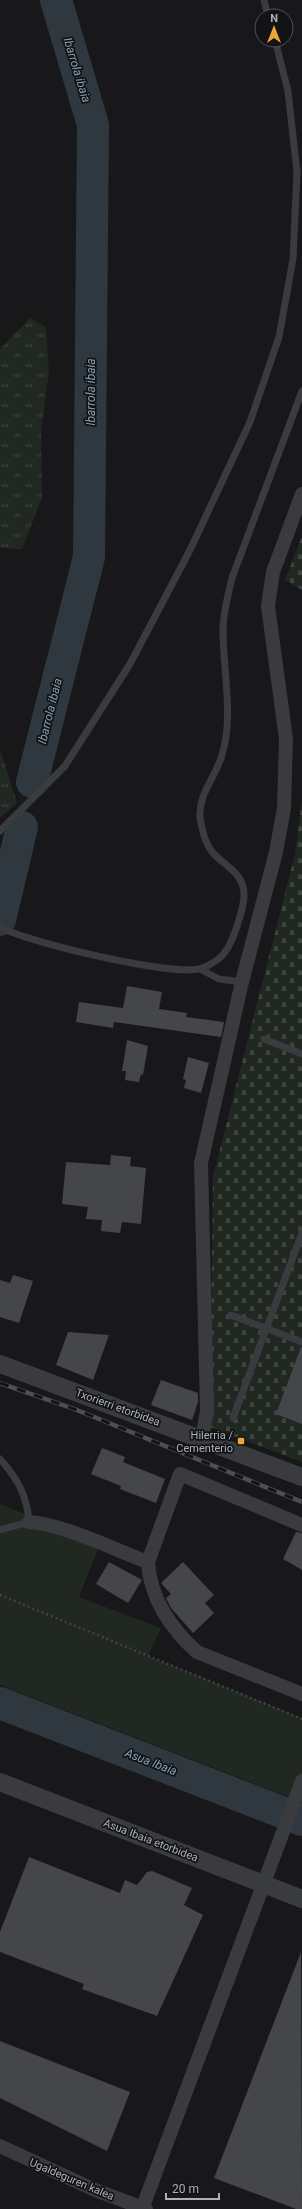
<svg xmlns="http://www.w3.org/2000/svg" width="302" height="2209" viewBox="0 0 302 2209" font-family="Roboto,sans-serif">
<defs>
<pattern id="grass-tufts" width="24" height="20" patternUnits="userSpaceOnUse"><rect width="24" height="20" fill="#202821"/><path d="M3 7l-1-3M5 7V3M7 7l1-3M15 17l-1-3M17 17v-4M19 17l1-3" fill="none" stroke="#3e453f"/></pattern>
<pattern id="cemetery-stones" width="16" height="16" patternUnits="userSpaceOnUse"><rect width="16" height="16" fill="#202821"/><path d="M2 7V4a2 2 0 0 1 4 0v3zM10 15v-3a2 2 0 0 1 4 0v3z" fill="#3e453f"/></pattern>
</defs>
<rect width="100%" height="100%" fill="#18181a"/>
<path fill="url(#grass-tufts)" d="M30,318L46,327L49,372L41,432L42,498L22,549L0,548V349Z
M0,749L17,803L0,818Z"/>
<path fill="url(#cemetery-stones)" d="M302,536V590L285,580Z
M302,800V1462L210,1427L213,1177L295,854Z"/>
<path fill="#202821" d="M0,1504L100,1544L79,1597L161,1628L148,1656L302,1718V1802L0,1685Z"/>
<g fill="none" stroke-linecap="round" stroke-linejoin="round">
<path stroke="#2e383e" stroke-width="32" d="M32,782L89,557L93,125L56,0
M0,920L22,827
M0,1703L302,1820"/>
</g>
<path fill="#45464a" d="M127,986L162,992L159,1009L187,1013L186,1017L224,1022L221,1037L114,1022L113,1028L76,1022L79,1002L123,1008Z
M127,1040L148,1046L143,1075L141,1074L139,1082L125,1080L126,1071H122Z
M188,1057L209,1063L201,1093L184,1088L186,1080L183,1079Z
M111,1155L131,1157L130,1166L146,1168L141,1224L122,1222L120,1233L101,1231L102,1220L86,1219L88,1207L62,1204L66,1162L110,1165Z
M13,1275L33,1281L19,1323L0,1317V1280L10,1283Z
M68,1332L109,1335L93,1380L56,1365Z
M301,1347L302,1348V1424L276,1414Z
M161,1380L198,1393V1402L192,1420L151,1405Z
M102,1448L125,1457L123,1462L165,1479L156,1503L120,1489L121,1486L91,1474Z
M296,1532L302,1533V1570L283,1559Z
M109,1562L142,1580L128,1603L96,1584Z
M183,1562L214,1595L205,1603L214,1613L193,1633L171,1608L166,1598L171,1594L161,1583Z
M29,1857L120,1893L125,1880L137,1885L147,1872L152,1871L192,1888L184,1905L203,1915L157,2016L82,1989L84,1984L0,1952V1932Z
M301,1952L302,2209H296L214,2178Z
M0,2041L130,2092L107,2151L0,2098Z"/>
<g fill="none" stroke-linecap="round" stroke-linejoin="round">
<path stroke="#3f4246" stroke-width="2.5" stroke-dasharray="2 3" stroke-linecap="butt" d="M0,1595L302,1719"/>
<path stroke="#393b3f" stroke-width="7" d="M264,0L268,16
M0,831L65,766L130,664L190,550L250,422L279,337L293,259L297,172L288,91L275,40
M0,927C26,942 177,978 202,968C210,965 220,960 225,952C233,942 244,908 244,895C244,873 226,867 213,853C205,844 202,830 200,818C198,794 216,777 222,755C234,715 223,672 223,631C223,613 228,595 232,578L302,391
M200,969L219,979L242,982
M264,1039L302,1054
M231,1315L302,1342
M233,1418L302,1233
M0,1459C18,1479 27,1496 29,1522L0,1530"/>
<path stroke="#393b3f" stroke-width="14" d="M202,1438L207,1411L201,1163L242,982L276,852L284,808L286,739L268,606L273,572L302,494
M29,1522C63,1524 115,1550 148,1562C150,1598 171,1629 197,1652L302,1694
M148,1562L180,1474L302,1525
M0,2146L95,2190L146,2209
M142,2209L302,1781"/>
<path stroke="#393b3f" stroke-width="18" d="M0,1364L302,1477
M0,1782L302,1899"/>
<defs>
<path id="rail" d="M0,1383L77,1410L302,1502"/>
</defs>
<use href="#rail" stroke="#4c4f54" stroke-width="4.5"/>
<use href="#rail" stroke="#131315" stroke-width="3" stroke-dasharray="9" stroke-linecap="butt"/>
</g>
<rect fill="#efa43b" stroke="#131315" stroke-width="1.5" x="237" y="1437" width="8" height="8" rx="2"/>
<g text-anchor="middle" stroke-width="3.5" stroke-linejoin="round" paint-order="stroke">
<g font-size="11" fill="#abb1ba" stroke="#131315">
<text transform="translate(118 1407) rotate(20)" y="4">Txorierri etorbidea</text>
<text transform="translate(151 1840) rotate(21)" y="4">Asua Ibaia etorbidea</text>
<text transform="translate(72 2179) rotate(23)" y="4">Ugaldeguren kalea</text>
</g>
<g font-size="11" fill="#abb1ba" stroke="#131315" text-anchor="end">
<text x="233" y="1439">Hilerria /<tspan x="233" dy="13">Cementerio</tspan></text>
</g>
<g font-size="12" font-style="italic" fill="#83a1b4" stroke="#131315">
<text transform="translate(77 70) rotate(73)" y="4">Ibarrola ibaia</text>
<text transform="translate(91 392) rotate(-90)" y="4">Ibarrola ibaia</text>
<text transform="translate(50 711) rotate(-76)" y="4">Ibarrola ibaia</text>
<text transform="translate(151 1762) rotate(21)" y="4">Asua Ibaia</text>
</g>
</g>
<g transform="translate(274 28)"><circle r="19" fill="#131315" stroke="#505257"/>
<path d="M0-3L7 15L0 10L-7 15Z" fill="#efa43b"/>
<text y="-6" font-size="11" font-weight="bold" text-anchor="middle" fill="#abb1ba">N</text>
</g>
<path d="M166 2193v6h53v-6" fill="none" stroke="#abb1ba" stroke-width="2"/>
<text x="172" y="2193" font-size="12" fill="#abb1ba" stroke="#131315" stroke-width="3" paint-order="stroke">20 m</text>
</svg>
